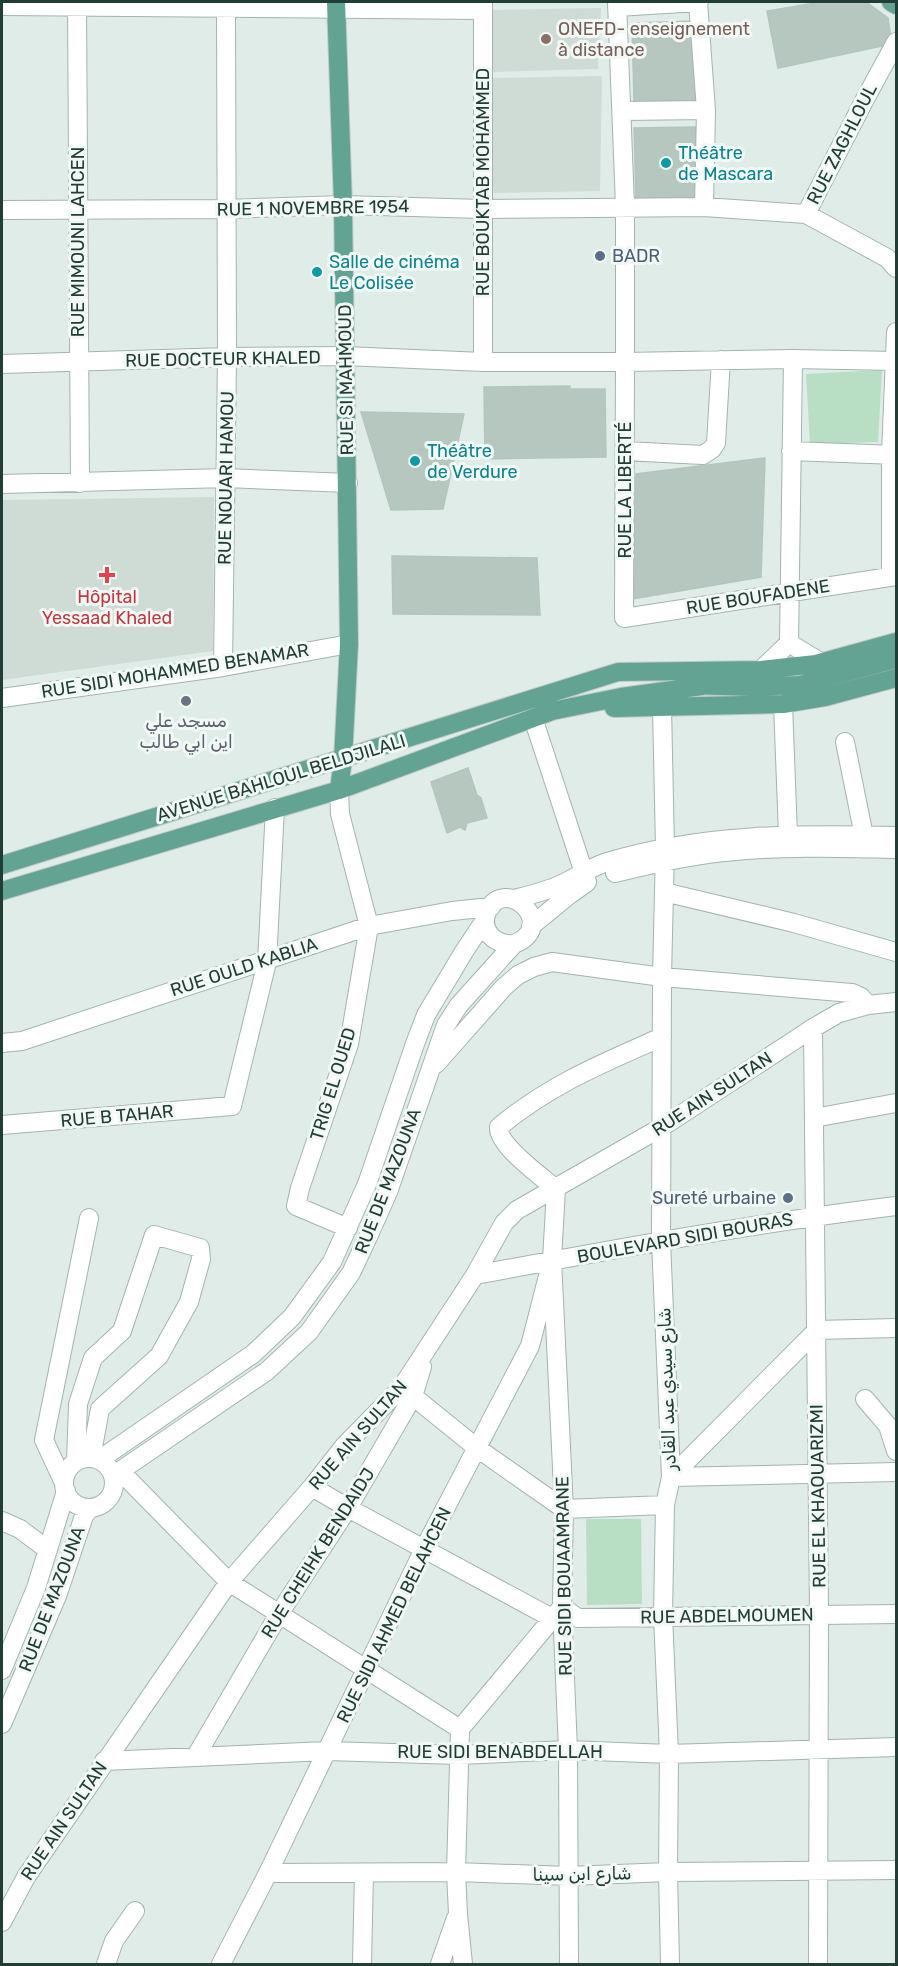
<svg xmlns="http://www.w3.org/2000/svg" width="898" height="1966" viewBox="0 0 898 1966" font-family="Rubik,Cairo,sans-serif">
<rect width="100%" height="100%" fill="#e0ece7"/>
<path fill="#cfdcd6" d="M601,8L598,69L493,72L491,10Z
M602,76L600,191L490,193L492,78Z
M214,497L213,651L2,680V500Z"/>
<path fill="#b8dec3" d="M882,370L878,442L810,444L806,374Z
M586,1519H641L642,1604L587,1605Z"/>
<path fill="#b6c7c0" stroke="#b3c6be" stroke-width="1.5" d="M821,2H866L888,18L892,44L778,68L767,11Z
M695,21L697,101L634,102L632,23Z
M696,127L697,198L636,199L634,128Z
M570,386V389H605L606,457L485,459L484,387Z
M361,412L464,414L443,509L391,510Z
M765,458L761,577L632,599L636,474Z
M392,556L537,558L540,615L393,614Z
M468,768L477,795L481,798L487,818L467,823L465,830L460,827L447,833L431,782Z"/>
<g fill="none" stroke-linecap="round" stroke-linejoin="round">
<defs>
<path id="minor" d="M77,2L80,483
M483,2V362
M617,2L625,206V362L793,359L896,361
M698,2L706,110L704,207
M2,6L483,10
M617,7L699,2
M622,111L706,110
M2,210L227,209L343,205L482,209L704,207L806,214L887,258L896,268
M806,214L864,101L896,42
M2,364L227,357L345,356L483,362H625L624,618L896,576
M625,451L703,455L712,449L716,443L721,360
M791,451L896,455
M2,484L226,478L348,483
M891,577V454L896,332
M789,643L793,359
M223,667L227,357L226,2
M761,670L789,643L820,662
M2,698L223,667L349,644
M783,704L788,835
M662,707L665,848L662,977L661,1241L671,1477L665,1505L663,1616L669,1754L668,1872L670,1964
M533,718L587,882
M845,742L864,836V847
M339,790L340,814L369,926L349,1044L300,1188L296,1206L348,1228
M615,873C655,863 695,854 736,851C790,846 843,848 896,849
M664,892L794,923L896,952
M514,899C530,895 547,891 562,884C577,877 591,867 607,862C704,833 797,834 896,836
M531,926L569,895L586,883
M813,1028L819,1614L818,1964
M2,1043L22,1041L369,926L452,911L491,907
M436,1064L504,987L518,975L534,967L552,962L662,977L852,993L861,997L868,1005
M814,1118L896,1103
M2,1125L232,1106L267,962L275,808
M475,1275C615,1249 755,1223 896,1206
M404,1389L477,1448L564,1509L665,1505
M865,1399L888,1426L896,1451
M64 1483a25 25 0 1 1 50 0a25 25 0 1 1-50 0Z
M99,1460L253,1354L292,1317L332,1262L367,1184L416,1041L426,1015L465,950L485,920
M76,1462L78,1404L93,1358L122,1331L154,1235L200,1248L201,1259L189,1302L159,1356L100,1409L91,1458
M120,1471L229,1582L460,1729
M671,1477L817,1330L896,1328
M671,1477L896,1472
M114,1479L120,1471L267,1371L309,1332L351,1273L368,1237L388,1192L446,1025L459,1005L514,944C560,926 505,873 487,912C479,931 496,946 514,944
M64,1483L44,1440L89,1218
M312,1487L348,1508L552,1618
M2,1521L20,1529L48,1550
M2,1670L36,1588L66,1491
M2,1724L57,1596L84,1516L90,1508
M196,1756L279,1614L348,1508L413,1396L422,1367
M104,1761L327,1751L459,1755L568,1750L669,1754L896,1747
M268,1873L456,1872L568,1876L668,1872L896,1870
M2,1922L26,1877L229,1582L312,1487L345,1445L402,1387L475,1275L504,1223L517,1210L662,1127L813,1028L839,1013L868,1005L896,1002
M106,1964L114,1941L135,1911
M221,1964L268,1873L424,1549L530,1346L548,1276
M362,1964L364,1873
M440,1964L456,1918
M463,1964L458,1914L456,1872L460,1729L562,1607L578,1618L896,1614
M569,1964L568,1750L562,1607L564,1509L552,1260L556,1189C542,1177 497,1145 499,1127C549,1085 603,1063 662,1037"/>
<path id="major" d="M336,2L343,205L349,644L343,759L339,790
M891,2L896,5
M690,685L752,687L800,685L896,659
M614,708L783,704L825,697L896,678
M2,865L618,672L761,670L816,664L896,642
M2,891L339,790L552,711L621,697L702,686"/>
</defs>
<use href="#minor" stroke="#a3b4ae" stroke-width="20"/>
<use href="#major" stroke="#c1c9c7" stroke-width="20"/>
<use href="#minor" stroke="#fff" stroke-width="18"/>
<use href="#major" stroke="#63a394" stroke-width="18"/>
</g>
<circle fill="#8d6e63" stroke="#f1f8f5" stroke-width="2" cx="546" cy="39" r="6"/>
<g fill="#0f9aa8" stroke="#f1f8f5" stroke-width="2">
<circle cx="666" cy="163" r="6"/>
<circle cx="317" cy="272" r="6"/>
<circle cx="415" cy="461" r="6"/>
</g>
<g fill="#5c6f8a" stroke="#f1f8f5" stroke-width="2">
<circle cx="600" cy="256" r="6"/>
<circle cx="788" cy="1198" r="6"/>
</g>
<path fill="#e0444e" stroke="#f1f8f5" stroke-width="2" d="M104 566h6v6h6v6h-6v6h-6v-6h-6v-6h6z"/>
<circle fill="#6b7280" stroke="#f1f8f5" stroke-width="2" cx="186" cy="701" r="6"/>
<g text-anchor="middle" stroke-width="6" stroke-linejoin="round" paint-order="stroke">
<g font-size="18" fill="#785e54" stroke="#f1f8f5" text-anchor="start">
<text x="558" y="35">ONEFD- enseignement<tspan x="558" dy="21">à distance</tspan></text>
</g>
<g font-size="18" fill="#203d36" stroke="#f1f8f5">
<text transform="translate(842 144) rotate(-63)" y="6">RUE ZAGHLOUL</text>
<text transform="translate(483 182) rotate(-90)" y="6">RUE BOUKTAB MOHAMMED</text>
<text transform="translate(313 208) rotate(-1)" y="6">RUE 1 NOVEMBRE 1954</text>
<text transform="translate(78 242) rotate(-90)" y="6">RUE MIMOUNI LAHCEN</text>
<text transform="translate(223 359) rotate(-1)" y="6">RUE DOCTEUR KHALED</text>
<text transform="translate(346 380) rotate(-91)" y="6">RUE SI MAHMOUD</text>
<text transform="translate(226 478) rotate(-89)" y="6">RUE NOUARI HAMOU</text>
<text transform="translate(625 490) rotate(-90)" y="6">RUE LA LIBERTÉ</text>
<text transform="translate(758 597) rotate(-9)" y="6">RUE BOUFADENE</text>
<text transform="translate(175 671) rotate(-9)" y="6">RUE SIDI MOHAMMED BENAMAR</text>
<text transform="translate(281 778) rotate(-17)" y="6">AVENUE BAHLOUL BELDJILALI</text>
<text transform="translate(244 967) rotate(-18)" y="6">RUE OULD KABLIA</text>
<text transform="translate(333 1084) rotate(-73)" y="6">TRIG EL OUED</text>
<text transform="translate(712 1094) rotate(-33)" y="6">RUE AIN SULTAN</text>
<text transform="translate(117 1116) rotate(-5)" y="6">RUE B TAHAR</text>
<text transform="translate(388 1181) rotate(-69)" y="6">RUE DE MAZOUNA</text>
<text transform="translate(685 1238) rotate(-10)" y="6">BOULEVARD SIDI BOURAS</text>
<text transform="translate(667 1389) rotate(-92)" y="6">شارع سيدي عبد القادر</text>
<text transform="translate(358 1435) rotate(-49)" y="6">RUE AIN SULTAN</text>
<text transform="translate(818 1496) rotate(-91)" y="6">RUE EL KHAOUARIZMI</text>
<text transform="translate(318 1553) rotate(-58)" y="6">RUE CHEIHK BENDAIDJ</text>
<text transform="translate(564 1576) rotate(-91)" y="6">RUE SIDI BOUAAMRANE</text>
<text transform="translate(52 1599) rotate(-69)" y="6">RUE DE MAZOUNA</text>
<text transform="translate(394 1615) rotate(-64)" y="6">RUE SIDI AHMED BELAHCEN</text>
<text transform="translate(727 1616) rotate(-1)" y="6">RUE ABDELMOUMEN</text>
<text x="500" y="1758">RUE SIDI BENABDELLAH</text>
<text transform="translate(64 1821) rotate(-56)" y="6">RUE AIN SULTAN</text>
<text transform="translate(582 1874) rotate(-1)" y="6">شارع ابن سينا</text>
</g>
<g font-size="18" fill="#0d838f" stroke="#f1f8f5" text-anchor="start">
<text x="678" y="159">Théâtre<tspan x="678" dy="21">de Mascara</tspan></text>
<text x="329" y="268">Salle de cinéma<tspan x="329" dy="21">Le Colisée</tspan></text>
<text x="427" y="457">Théâtre<tspan x="427" dy="21">de Verdure</tspan></text>
</g>
<g font-size="18" fill="#4e5e75" stroke="#f1f8f5" text-anchor="start">
<text x="612" y="262">BADR</text>
<text x="776" y="1204" text-anchor="end">Sureté urbaine</text>
</g>
<g font-size="18" fill="#be3a42" stroke="#f1f8f5">
<text x="107" y="603">Hôpital<tspan x="107" dy="21">Yessaad Khaled</tspan></text>
</g>
<g font-size="18" fill="#5b616d" stroke="#f1f8f5">
<text x="186" y="727">مسجد علي<tspan x="186" dy="21">اين ابي طالب</tspan></text>
</g>
</g>
<rect width="898" height="1966" fill="none" stroke="#203d36" stroke-width="6"/>
</svg>
